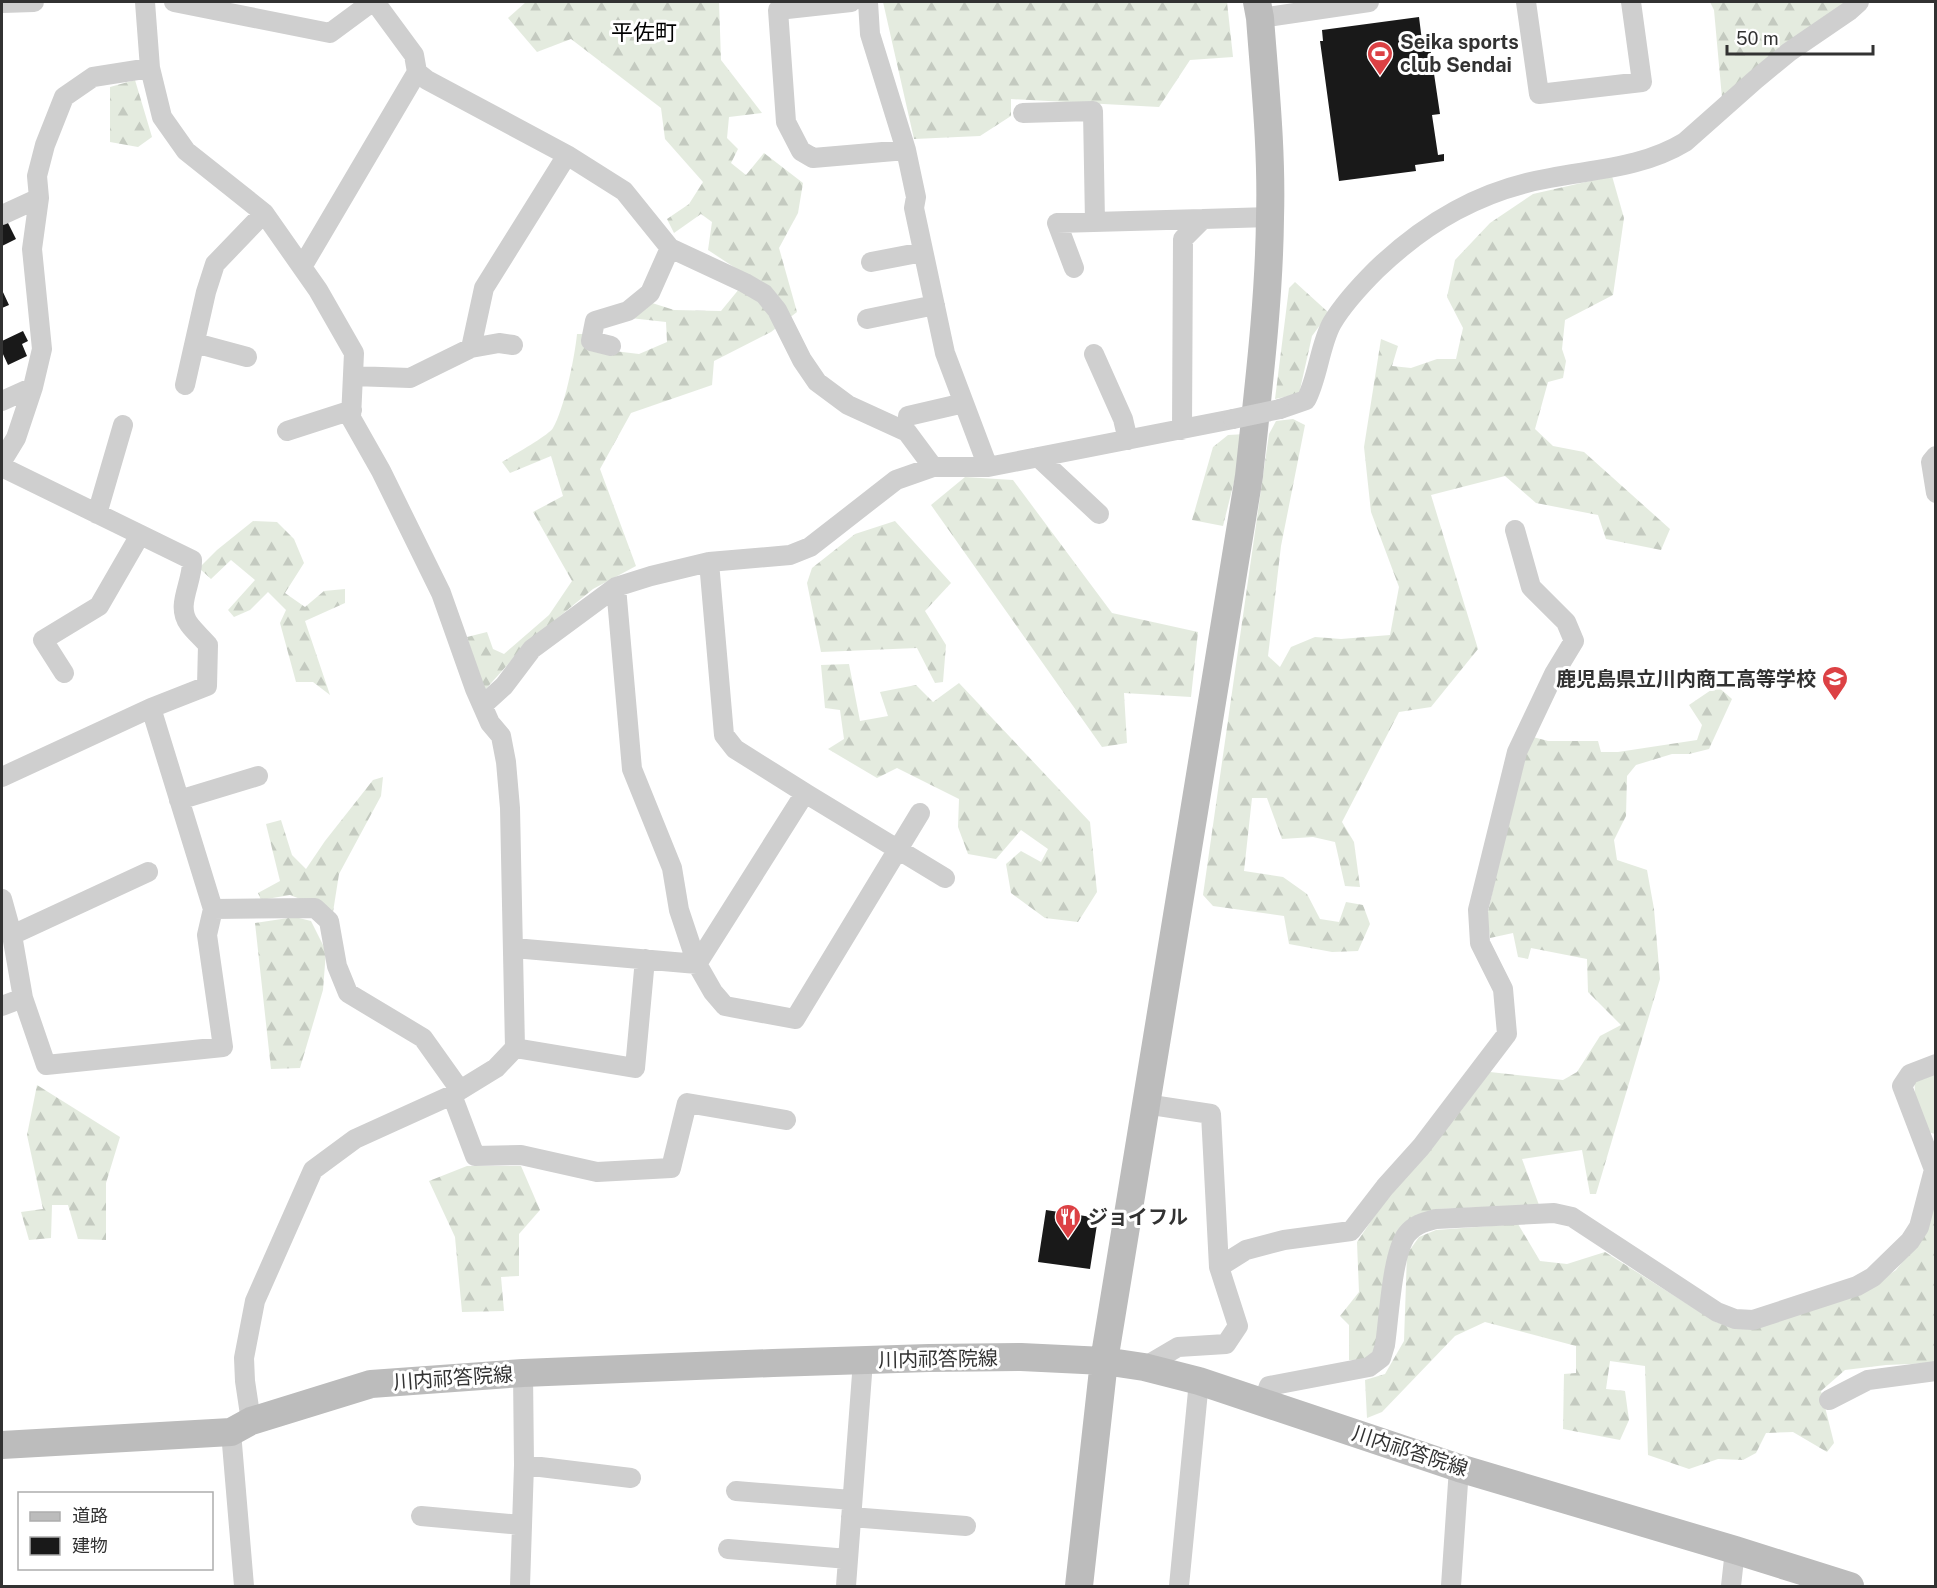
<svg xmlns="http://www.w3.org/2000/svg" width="1937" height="1588" viewBox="0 0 1937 1588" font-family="'Public Sans','Noto Sans JP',sans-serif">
<defs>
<pattern id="forest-firs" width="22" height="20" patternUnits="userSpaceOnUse" patternTransform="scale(1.5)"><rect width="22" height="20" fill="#e4ebdf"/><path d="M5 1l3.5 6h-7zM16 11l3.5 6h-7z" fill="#c4cac0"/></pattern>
</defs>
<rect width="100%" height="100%" fill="#fff"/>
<path fill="url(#forest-firs)" d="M526,2H719L721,60L762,113L729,117L727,138L738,149L731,163L746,175L764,153L803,183L798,213L779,248L797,312L771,332L714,361L712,385L631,413L600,469L636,566L593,589L527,643L484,691L467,637L487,632L493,649L504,654L549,615L572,581L533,512L563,496L551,456L510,473L502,462C513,455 548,436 553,428C564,410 575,356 577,334H585L589,348L639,354L667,342L666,322L630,318L649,302L674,310L721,311L749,277L708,250L712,222L701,214L674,233L667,219L689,204L703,182L665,139L661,108L571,39L537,52L508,18Z
M883,2H1227L1233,57L1190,60L1159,107L1011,99V116L980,136L914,139Z
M1710,2H1845L1722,98L1714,10Z
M135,80L152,137L138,147L110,142V87Z
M1612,176L1624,218L1613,295L1565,320L1562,349L1566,361L1563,378L1548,382L1535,429L1553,446L1584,452L1670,529L1661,550L1606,539L1598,515L1536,503L1505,476L1431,495L1478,649L1431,707L1399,712L1342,822L1354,842L1360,887L1345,886L1335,842L1313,837L1282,839L1267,798H1252L1244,871L1283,877L1307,894L1320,919L1339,922L1346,902L1363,905L1370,924L1358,951L1332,952L1289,944L1284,916L1213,906L1203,895L1269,434L1276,421L1293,419L1305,425L1281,546L1268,656L1280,667L1291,647L1315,637L1341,639L1390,635L1399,587L1371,512L1364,447L1381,339L1398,346L1392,366L1411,368L1437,359H1456L1463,328L1447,297L1455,260L1490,223L1533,194Z
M1295,282L1329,313L1312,336L1299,394L1275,399L1289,288Z
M1246,434L1223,526L1192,520L1213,447L1228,435Z
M965,477L1013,480L1112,613L1198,632L1191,697L1124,693L1127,743L1102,747L931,505Z
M253,521L277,522L294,539L304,563L285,593L305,607L324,591L345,589V603L305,621L330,695L313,682H296L280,623L286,610L268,592L250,610L234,617L228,610L255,580L231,560L211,579L199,568L217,550Z
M895,521L951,583L925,611L946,645L943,682L935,683L917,648L821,652L807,583L812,568L855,534Z
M849,664L860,721L888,716L880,692L916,685L933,702L959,683L1090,822L1097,892L1078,922L1045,918L1011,893L1006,864L1021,851L1041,862L1048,849L1021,830L996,859L968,854L958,827L959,799L897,768L877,778L828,749L844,739L840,710L825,708L821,665Z
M1717,686L1732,699L1709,749L1689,754H1672L1636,765L1627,776L1626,816L1614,840L1617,860L1647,870L1654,909L1660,979L1596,1194H1590L1582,1150L1522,1159L1539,1205L1437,1209L1416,1215L1375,1350L1364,1360H1349V1325L1340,1316L1359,1292L1357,1242L1391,1191L1490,1072L1563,1080L1577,1072L1600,1036L1621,1025L1588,992L1587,959L1531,948L1528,959L1518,957L1513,933L1490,938L1487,916L1494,885L1522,762L1533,737L1548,741H1598L1601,752H1618L1697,740L1702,725L1689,705Z
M383,777L381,796L339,874L333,912L290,895L261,900L258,893L280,881L266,824L281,820L292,855L306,869L325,841L373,780Z
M295,917L311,921L326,951L323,990L300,1068L271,1069L255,923Z
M37,1085L120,1137L106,1183V1240L78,1239L68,1205H52L51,1238L29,1240L21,1212L43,1209L27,1135Z
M467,1166H521L540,1210L519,1234V1276L501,1277L504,1311L462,1312L455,1237L429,1181Z
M1935,1191V1363L1886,1365L1845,1370L1821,1391L1834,1443L1827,1452L1793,1432L1766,1433L1756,1453L1743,1460L1718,1459L1689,1469L1648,1455L1645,1366L1610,1361L1606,1389L1625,1391L1629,1420L1620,1440L1563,1429L1564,1374L1576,1373V1346L1485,1322L1455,1336L1382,1412L1367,1418L1365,1380L1385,1374L1404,1341L1407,1254L1419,1237L1436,1230L1518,1224L1540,1261L1567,1264L1605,1252L1716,1322L1734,1328L1862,1293L1896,1270L1924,1235Z"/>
<path fill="#e4ebdf" d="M1935,1074V1134L1928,1132C1919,1117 1913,1097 1915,1079Z"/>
<path fill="#191919" d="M1419,17L1422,41L1429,40L1440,114L1432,115L1438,155L1444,154V161L1415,165L1416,171L1339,181L1320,41H1323L1322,30Z
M7,221L16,239L2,246V223Z
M2,290L9,305L2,308Z
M23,331L28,341L22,344L27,356L8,365L2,352V341Z
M1046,1210L1098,1218L1090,1269L1038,1262Z"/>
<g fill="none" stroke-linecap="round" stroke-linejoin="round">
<path stroke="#cfcfcf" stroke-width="20" d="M145,2L150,68L162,117L186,151L264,213L318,290L354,353L351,418L381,471L441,593L475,689L490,723L501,736L506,762L510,808L515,1048L496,1068L452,1095L355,1139L313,1170L255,1301L244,1358L245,1381L251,1421
M174,2L330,33L372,2
M375,2L414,55L417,72L427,80L567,155L624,191L670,248L745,283L764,294L777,310L802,360L817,382L848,405L907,432L933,467
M851,2L778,10L786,122L801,151L813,158L906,150
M868,2L870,34L906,150L916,197L914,208L945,353L988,467
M1526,2L1539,94L1642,82L1631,2
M2,3L34,2
M1260,18L1369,2
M1023,113L1093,111L1095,222
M2,215L39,198
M871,262L923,252
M302,267L417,72
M1074,268L1057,223L1203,219
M867,319L935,305
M195,343L247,357
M611,346L591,341L595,321L628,311L650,293L670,248
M471,348L484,288L567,155
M1094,354L1123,419L1128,440
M353,376L410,378L471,348L499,343L513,345
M185,385L206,292L215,264L264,213
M2,401L33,387
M1280,409L1306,400C1318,378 1320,344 1332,323C1344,303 1360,286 1376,270C1426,222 1481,190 1550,178C1597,169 1644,167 1685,142L1755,80L1789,52L1849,11L1859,2
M908,416L964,403
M1182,430L1183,239L1203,219L1270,217
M287,431L352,410
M1936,456L1931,462L1936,493
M1038,457L1099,514
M2,461L16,438L33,387L42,349L32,249L39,198L37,176L45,145L64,97L93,77L150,68
M2,467L192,560C193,583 175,605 189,624C194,631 202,638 208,645L207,686L151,708L2,777
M97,514L123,425
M709,562L724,735L735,749L805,793
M64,673L43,640L99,606L140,535
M483,705L504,686L532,649L616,587L651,576L709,562L790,555L810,547L896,480L933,467H988L1233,419
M179,800L258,776
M920,813L795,1019L725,1006L713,992L697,964L805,793L945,878
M2,899L12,935L23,998L46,1065L223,1047L207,935L213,909L151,708
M213,909L315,908L329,921L337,966L348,993L423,1038L460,1090
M12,935L148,872
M514,948L697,964L679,910L672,868L632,769L616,587
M2,1006L23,998
M515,1048L635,1068L645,959
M452,1095L475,1156L521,1155L597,1172L671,1168L687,1103L786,1120
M1933,1167L1902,1086L1910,1074L1936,1064
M1219,1267L1246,1250L1284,1240L1351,1231L1385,1187L1421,1147L1507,1034L1503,989L1480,943L1478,910L1517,752L1554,674L1574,641L1566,622L1531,587L1515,530
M1144,1367L1178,1347L1226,1344L1238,1326L1219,1267L1211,1114L1145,1104
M1829,1400L1868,1380L1936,1371
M1263,1402L1269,1386L1369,1367L1381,1358L1385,1345C1389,1318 1392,1253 1407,1234C1415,1224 1425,1222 1436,1219L1554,1213L1572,1217L1717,1312L1735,1319L1753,1320L1857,1286L1873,1277L1910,1241L1919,1227L1936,1162
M231,1432L244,1586
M524,1465L631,1478
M736,1491L852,1500
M421,1516L522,1525
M851,1517L966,1526
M728,1549L848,1559
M520,1586L524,1465L523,1373
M846,1586L863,1361
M1179,1586L1199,1381
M1451,1586L1459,1468
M1731,1586L1735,1550"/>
<path stroke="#bcbcbc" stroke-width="28" d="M2,1445L231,1432L251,1421L371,1384L523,1373L773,1363L929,1358L1021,1357L1104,1361L1144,1367L1199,1381L1459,1468L1735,1550L1850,1586
M1079,1586L1104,1361L1249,476C1258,390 1269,304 1270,218C1272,151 1265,85 1260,18L1257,2"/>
<path stroke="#cfcfcf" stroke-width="20" d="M1233,419L1280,409"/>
</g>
<defs>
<symbol id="stadium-pin" viewBox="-11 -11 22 30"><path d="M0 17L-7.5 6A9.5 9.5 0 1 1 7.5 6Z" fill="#dc4144" stroke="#fff"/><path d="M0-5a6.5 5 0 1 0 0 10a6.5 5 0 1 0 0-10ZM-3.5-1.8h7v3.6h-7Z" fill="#fff"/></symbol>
<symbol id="school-pin" viewBox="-11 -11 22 30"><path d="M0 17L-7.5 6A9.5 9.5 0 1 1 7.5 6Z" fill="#dc4144" stroke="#fff"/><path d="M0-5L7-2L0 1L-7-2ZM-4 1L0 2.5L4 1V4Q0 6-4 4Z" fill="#fff"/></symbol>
<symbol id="restaurant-pin" viewBox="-11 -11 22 30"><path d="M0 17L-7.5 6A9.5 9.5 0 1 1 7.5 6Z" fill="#dc4144" stroke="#fff"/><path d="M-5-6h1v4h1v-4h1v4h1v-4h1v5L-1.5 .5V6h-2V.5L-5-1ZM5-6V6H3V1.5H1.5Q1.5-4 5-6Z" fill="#fff"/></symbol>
</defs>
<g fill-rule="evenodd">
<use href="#stadium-pin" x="1365" y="39" width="30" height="40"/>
<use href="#school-pin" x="1820" y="664" width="30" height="40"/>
<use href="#restaurant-pin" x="1053" y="1202" width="30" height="40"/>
</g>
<g text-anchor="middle" stroke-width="6" stroke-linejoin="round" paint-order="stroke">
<g font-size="20" font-weight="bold" fill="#323232" stroke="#fff" text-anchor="start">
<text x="1400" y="49">Seika sports<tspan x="1400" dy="23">club Sendai</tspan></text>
<text x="1816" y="686" text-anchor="end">鹿児島県立川内商工高等学校</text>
<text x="1088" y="1224">ジョイフル</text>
</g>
<g font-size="20" fill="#323232" stroke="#fff">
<text transform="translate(938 1359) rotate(-1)" y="7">川内祁答院線</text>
<text transform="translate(453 1378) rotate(-4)" y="7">川内祁答院線</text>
<text transform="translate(1410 1451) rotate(18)" y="7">川内祁答院線</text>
</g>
<g font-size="22" fill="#000" stroke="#fff">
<text x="644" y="40">平佐町</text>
</g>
</g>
<rect width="1937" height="1588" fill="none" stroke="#323232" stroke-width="6"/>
<rect x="18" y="1492" width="195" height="78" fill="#ffffff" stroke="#adadad" stroke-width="1.5"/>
<rect x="30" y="1512" width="30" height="9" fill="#bcbcbc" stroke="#adadad" stroke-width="1.5"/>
<text x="72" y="1522" font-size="18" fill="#323232">道路</text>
<rect x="30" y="1537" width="30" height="18" fill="#191919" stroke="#adadad" stroke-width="1.5"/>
<text x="72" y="1552" font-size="18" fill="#323232">建物</text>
<path d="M1727 45v9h146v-9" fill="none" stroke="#323232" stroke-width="3"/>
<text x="1736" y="45" font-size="18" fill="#323232" stroke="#ffffff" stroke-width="4.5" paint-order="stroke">50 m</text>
</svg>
